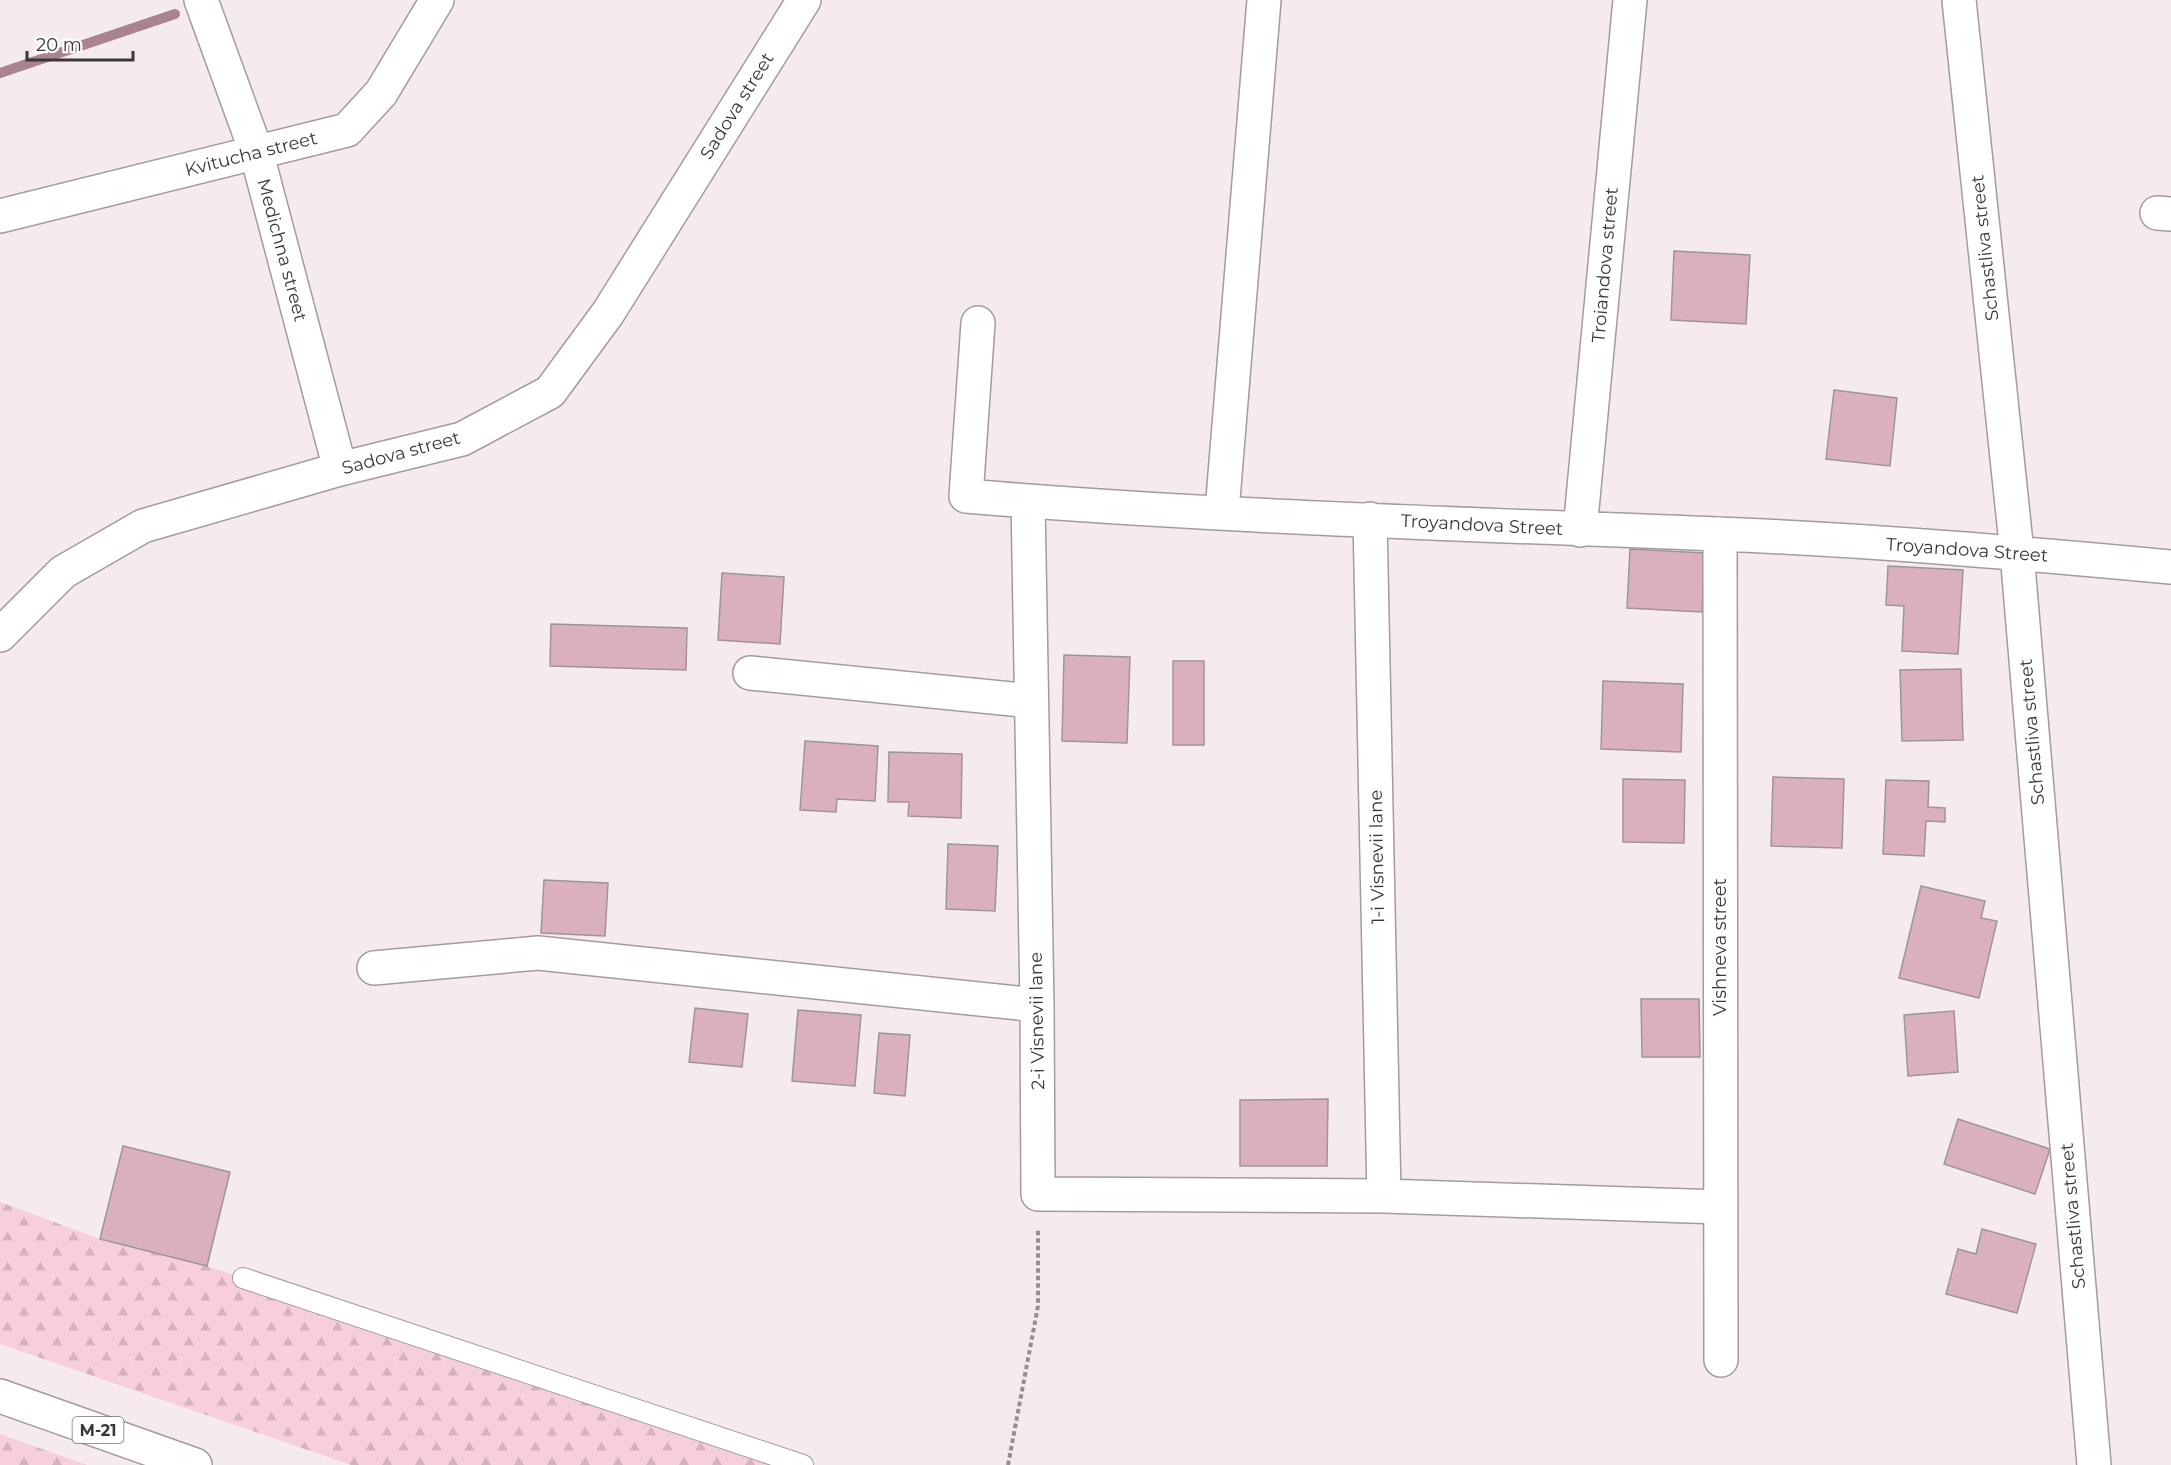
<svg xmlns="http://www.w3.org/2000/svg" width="2171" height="1465" viewBox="0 0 2171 1465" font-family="Montserrat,sans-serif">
<defs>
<pattern id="forest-firs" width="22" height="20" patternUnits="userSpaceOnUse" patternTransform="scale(1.5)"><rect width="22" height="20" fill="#f7cedc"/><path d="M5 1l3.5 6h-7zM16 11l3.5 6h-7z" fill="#d5b2be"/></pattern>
</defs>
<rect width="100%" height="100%" fill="#f5ebee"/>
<path fill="url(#forest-firs)" d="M0,1202L100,1239L207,1266L803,1465H351L0,1344Z
M0,1434L87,1465H0Z"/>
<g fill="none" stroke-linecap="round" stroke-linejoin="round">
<path stroke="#aa8390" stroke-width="10" d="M0,73L175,14"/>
</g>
<path fill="#dab0be" stroke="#9e9597" stroke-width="1.5" d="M1674,251L1750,255L1746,324L1671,320Z
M1834,390L1897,398L1890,466L1826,459Z
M1630,549L1705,553L1702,612L1627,608Z
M1888,566L1963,570L1958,654L1902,651L1904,606L1886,605Z
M722,573L784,577L780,644L718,640Z
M551,624L687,628L686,670L550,666Z
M1064,655L1130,657L1127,743L1062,741Z
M1173,661H1204V745H1173Z
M1961,669L1963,740L1902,741L1900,670Z
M1603,681L1683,684L1681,752L1601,749Z
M805,741L878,746L875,801L837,799L836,812L800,810Z
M889,752L962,754L961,818L908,816L909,802H888Z
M1773,777L1844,779L1842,848L1771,846Z
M1623,779L1685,780L1684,843L1623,842Z
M1886,780L1929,781L1928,807L1945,808V822L1926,821L1924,856L1883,854Z
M948,844L998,846L995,911L946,909Z
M544,880L608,883L605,936L541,933Z
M1921,886L1985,901L1981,918L1997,921L1979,998L1899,978Z
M1641,999H1699L1700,1057H1642Z
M695,1008L748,1014L742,1067L689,1062Z
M798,1010L861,1015L855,1086L792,1081Z
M1954,1011L1958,1072L1908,1076L1904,1015Z
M879,1033L910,1035L905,1096L874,1093Z
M1328,1099L1327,1166H1240V1100Z
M1958,1119L2050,1149L2035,1194L1944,1164Z
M123,1146L230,1172L207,1266L100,1239Z
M1982,1229L2036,1244L2017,1313L1946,1294L1958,1249L1976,1254Z"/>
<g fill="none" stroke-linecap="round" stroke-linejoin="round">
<defs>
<path id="lane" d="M243,1278L803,1465"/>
<path id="street" d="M201,0L256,151L340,469
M1959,0L2017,553L2094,1465
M2157,213L2171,214
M0,216L347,130L381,93L437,0
M978,323L966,496C1215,517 1467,524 1717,534C1869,540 2020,553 2171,567
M1028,501L1037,1005L1038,1194L1384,1196L1720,1207
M1222,511L1264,0
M1370,519L1384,1196
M1580,530L1630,0
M1720,534L1721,1360
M0,635L63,572L143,526L340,469L462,439L550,392L608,313L804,0
M750,673L1031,701
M374,968L538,953L1037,1005"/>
<path id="highway" d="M0,1396L195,1465"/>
</defs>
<use href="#lane" stroke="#a49b9e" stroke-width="22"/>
<use href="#street" stroke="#a49b9e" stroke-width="36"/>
<use href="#highway" stroke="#a49b9e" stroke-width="36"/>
<path stroke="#968f92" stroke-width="4" stroke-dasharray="4.5 3" stroke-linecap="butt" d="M1008,1465L1038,1306V1228"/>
<use href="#lane" stroke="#fff" stroke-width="20"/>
<use href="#street" stroke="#fff" stroke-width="33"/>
<use href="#highway" stroke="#fff" stroke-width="33"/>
</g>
<g text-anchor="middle" stroke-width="4.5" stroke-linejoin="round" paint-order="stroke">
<rect fill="#fff" stroke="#767374" stroke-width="1.5" x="72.5" y="1417" width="51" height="26" rx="4.5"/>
<g font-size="16" font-weight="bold" fill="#3b3739">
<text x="98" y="1436">М-21</text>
</g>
<g font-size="18" fill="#3b3739" stroke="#fff">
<text transform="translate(737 106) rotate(-58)" y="6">Sadova street</text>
<text transform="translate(251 154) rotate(-14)" y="6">Kvitucha street</text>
<text transform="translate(1985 248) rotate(-96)" y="6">Schastliva street</text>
<text transform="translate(282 250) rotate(75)" y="6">Medichna street</text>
<text transform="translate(1605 265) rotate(-85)" y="6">Troiandova street</text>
<text transform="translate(401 453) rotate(-15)" y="6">Sadova street</text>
<text transform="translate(1482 525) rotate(3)" y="6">Troyandova Street</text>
<text transform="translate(1967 550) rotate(4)" y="6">Troyandova Street</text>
<text transform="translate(2032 732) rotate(-95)" y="6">Schastliva street</text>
<text transform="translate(1377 857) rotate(-91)" y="6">1-i Visnevii lane</text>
<text transform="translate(1720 947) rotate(-90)" y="6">Vishneva street</text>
<text transform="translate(1037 1021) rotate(-91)" y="6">2-i Visnevii lane</text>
<text transform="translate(2073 1216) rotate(-95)" y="6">Schastliva street</text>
</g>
</g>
<path d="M27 51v9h106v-9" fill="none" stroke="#3b3739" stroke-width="3"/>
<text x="36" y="51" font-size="18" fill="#3b3739" stroke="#ffffff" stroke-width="4.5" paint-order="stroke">20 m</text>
</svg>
